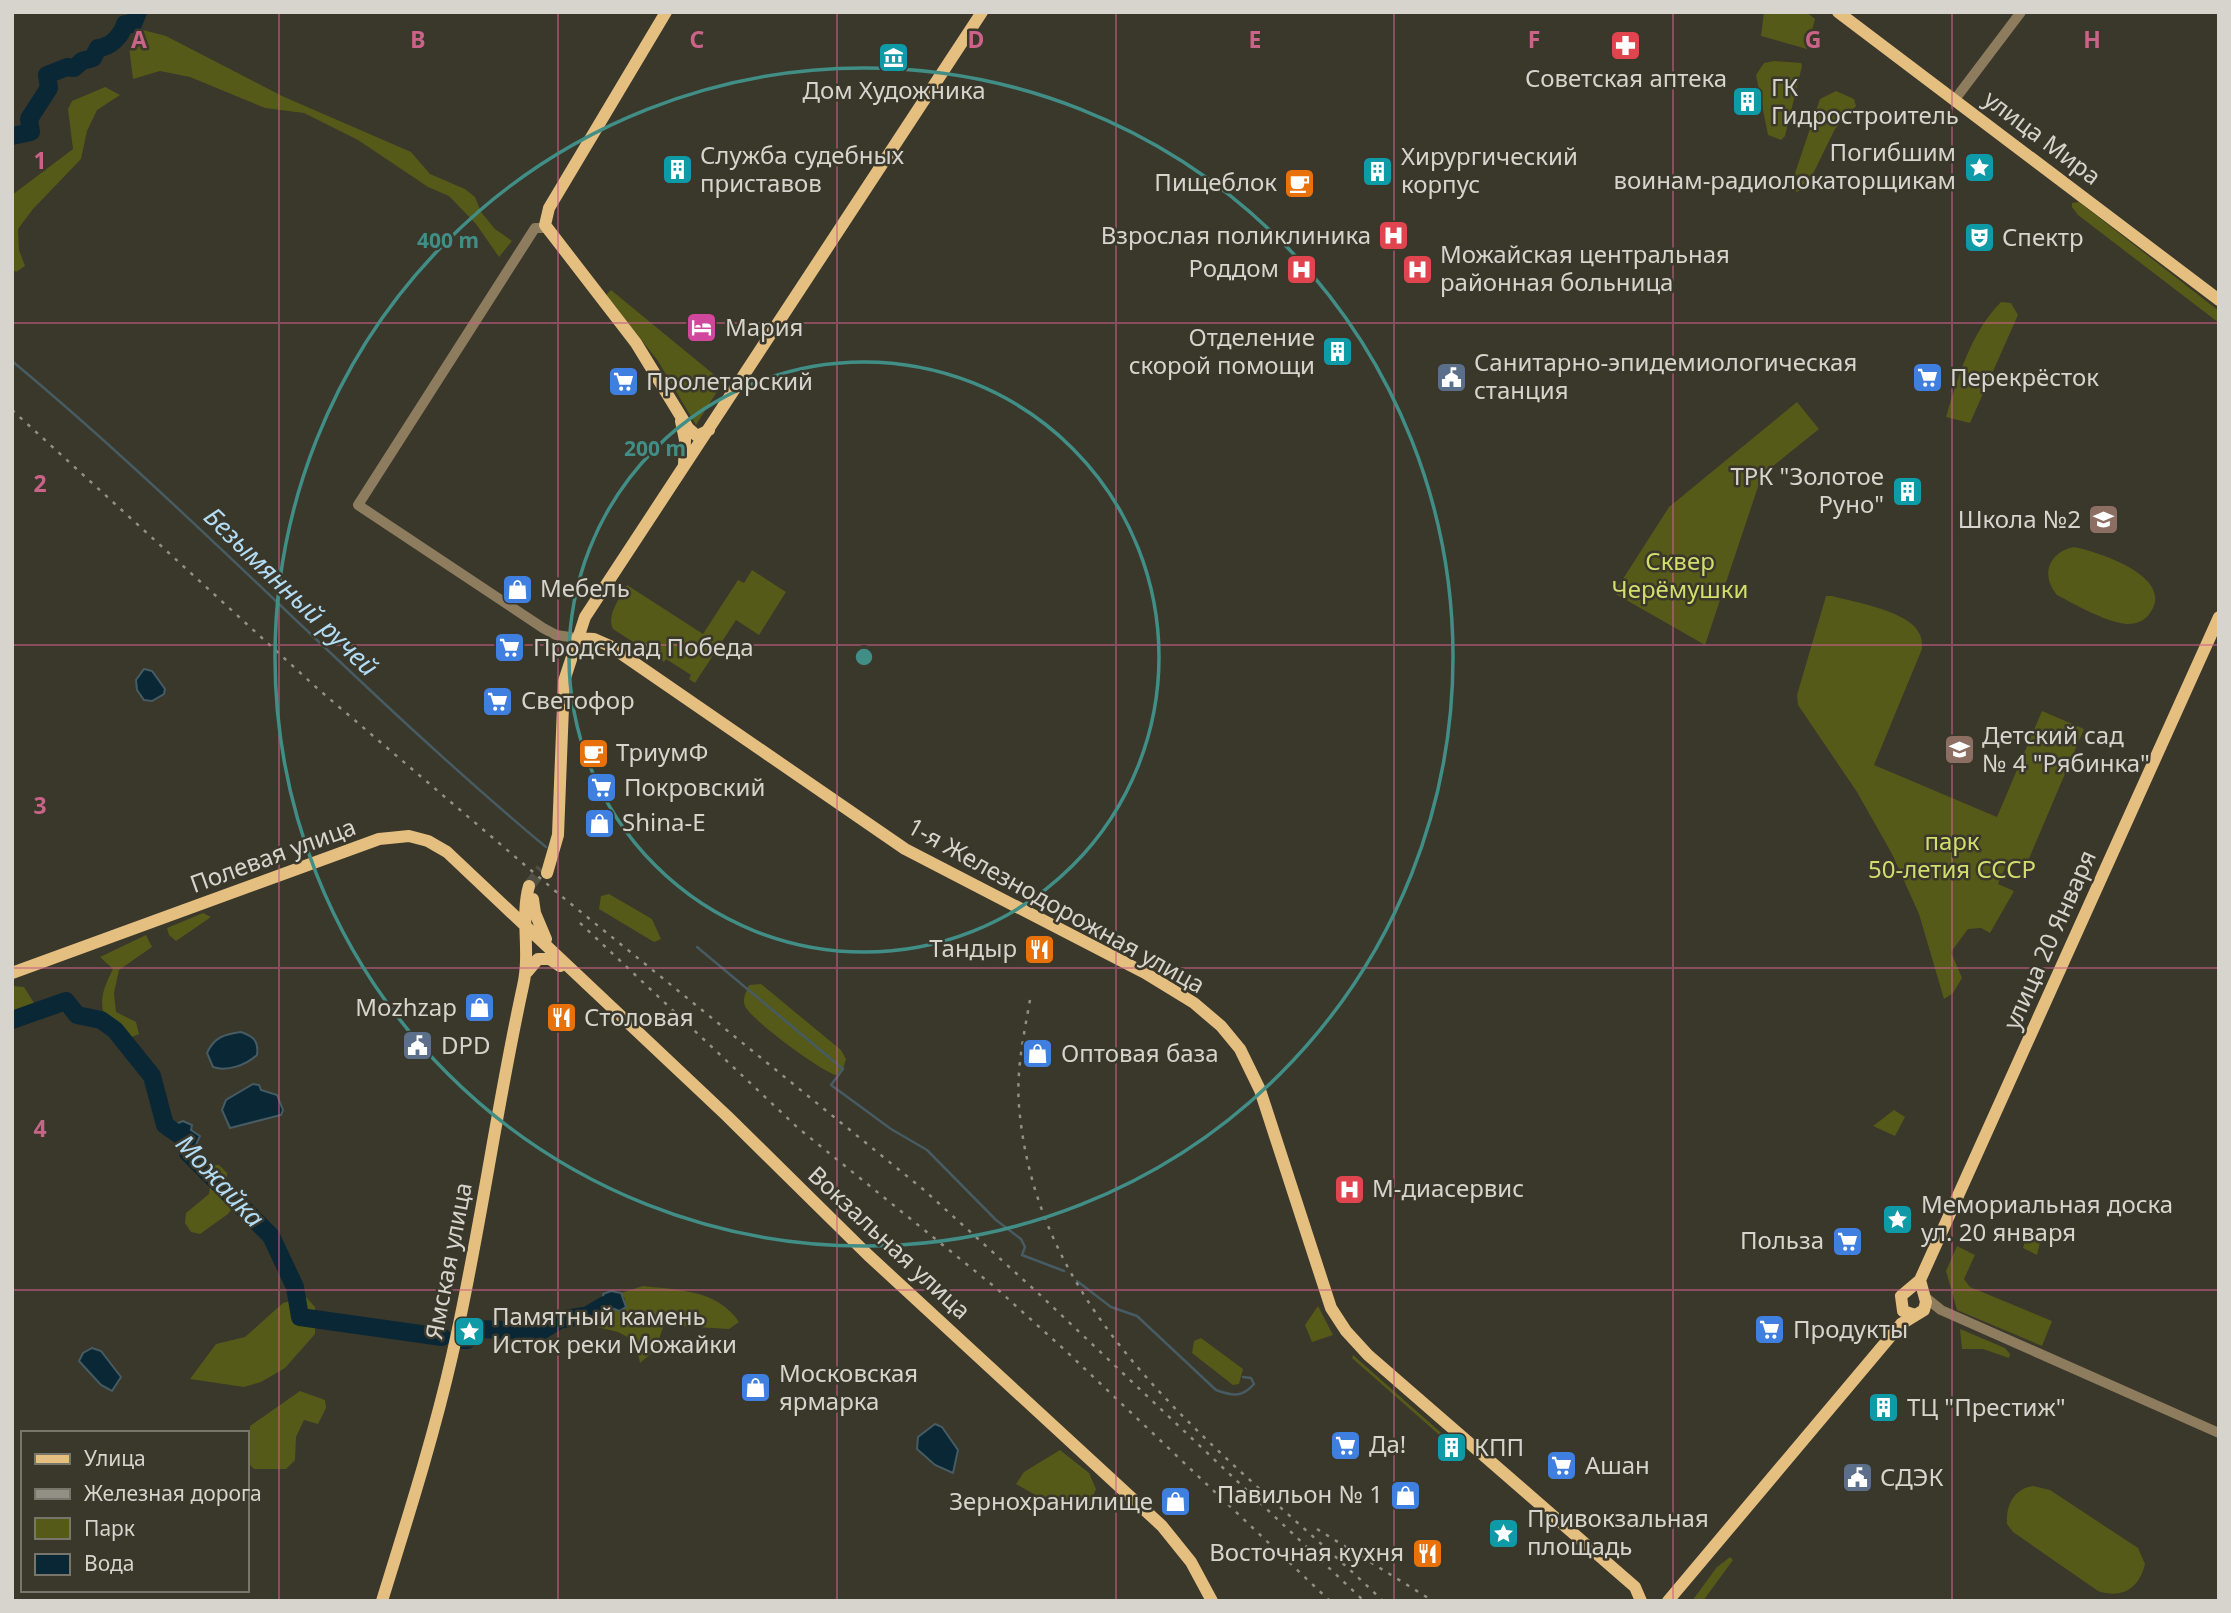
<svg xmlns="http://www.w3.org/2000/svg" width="2231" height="1613" viewBox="0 0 2231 1613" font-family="'Noto Sans',sans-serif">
<rect width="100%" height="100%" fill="#3a372b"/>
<path fill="#555a19" d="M1764,12H1806L1815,19L1807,49L1761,36Z
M143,30L166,36L282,96L411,152L430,174L465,189L475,197L481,212L495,229L512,241L499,257L476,224L449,196L428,187L358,140L304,113L265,108L190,77L160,71L133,79L129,47Z
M1774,61L1801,63L1802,66L1785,136L1781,140L1768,135L1756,75L1764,63Z
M105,87L120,95L97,110L87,131L81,159L33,209L18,229L19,250L25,266L16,272L12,269V195L73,149L68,109L72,101Z
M1836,91L1854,99L1856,106L1835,129L1807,186L1797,192L1790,188L1820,99Z
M2079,202L2219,311V323L2078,215L2072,207V203Z
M611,290L723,382L696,425L658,361L606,295Z
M2001,302L2011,303L2018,315L1970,423L1946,417C1958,377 1971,332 2001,302Z
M1797,402L1819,429L1762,475L1705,645L1614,593L1669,507Z
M2074,547C2099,552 2176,577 2150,613C2145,621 2136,624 2127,624C2105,622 2076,605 2057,595C2040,575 2049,552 2074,547Z
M752,570L786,592L759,635L736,620L695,683L689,679L691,675L666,659L664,662L613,629C606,615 620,598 627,585L703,634L738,580L744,583Z
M1832,596C1854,602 1909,611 1919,633C1922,637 1922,644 1922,649L1874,765L1997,817L2042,711L2084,729L2025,868L2008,861L1998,884L2014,891L1990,933L1981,928L1968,929L1951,952L1962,978L1953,993L1944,999L1919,914L1892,854L1857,792L1798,705L1797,695L1826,596Z
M609,894L652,919L661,939L654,942L599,909L601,896Z
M203,913L211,917L176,941L169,935L167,928Z
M146,935L152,947L119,970L114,993L116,1012L136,1022L139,1034L117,1043C100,1011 96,1002 113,969L100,957Z
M761,984L841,1050L846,1059L843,1069L836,1075C822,1072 750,1019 745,1006C742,999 746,992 749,985Z
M12,986L24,987L34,1003L30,1010L12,1011Z
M1894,1110L1905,1117L1895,1136L1873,1126Z
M213,1165H219L227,1173V1184L235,1204L228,1214L200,1234L191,1232L185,1223L186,1213L209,1194Z
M2028,1231L2041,1238L2037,1255L2023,1248Z
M1957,1246L1975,1255L1964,1279L1970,1287L2052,1321L2042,1346L1957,1310L1946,1271Z
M643,1286C679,1290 718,1290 739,1322L729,1329L664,1325L655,1350L640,1363L635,1341L618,1332L597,1327L599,1317L609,1308L619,1311L625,1299L621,1293Z
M306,1297L315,1307V1334L285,1368L261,1382L244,1387L190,1379L216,1344L245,1337L283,1303Z
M1318,1306L1333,1335L1312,1342L1305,1325Z
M1960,1329L2005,1348L2010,1354L2009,1358L1983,1349H1962Z
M1201,1338L1243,1369L1239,1384L1233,1385L1192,1353L1194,1341Z
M1353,1355L1447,1438L1445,1440L1352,1358Z
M300,1391L325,1400L326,1408L318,1424L304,1420L296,1437L295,1460L286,1469H254L247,1462L250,1426Z
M1060,1450L1089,1473L1096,1489L1089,1506L1053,1505L1016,1484L1024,1472Z
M2033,1486L2050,1490L2138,1548L2145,1564C2139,1589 2122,1599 2098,1591L2013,1532L2007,1524C2006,1506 2013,1489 2033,1486Z
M1730,1557L1733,1560L1703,1601H1692L1717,1567Z"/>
<path fill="#0a2735" stroke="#475b62" stroke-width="2" d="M144,669L152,671L165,689L164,694L152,701L144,700L137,690L136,680Z
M241,1032C253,1036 259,1041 257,1055C246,1065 227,1072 213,1067L207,1053C214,1037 225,1034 241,1032Z
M253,1084L259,1085L261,1090L277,1095L283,1110L281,1115L230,1128L222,1110L226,1100Z
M183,1121L192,1125L191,1130L200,1136L193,1151L188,1153L171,1134L173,1125Z
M611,1291L621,1293L626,1307L619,1311L605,1305L603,1294Z
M92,1348L101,1351L121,1377L112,1391L101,1385L79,1361L83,1353Z
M935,1424L942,1427L958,1450L953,1473L935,1465L917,1449L918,1437Z"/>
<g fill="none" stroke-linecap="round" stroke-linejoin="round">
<path stroke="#475b62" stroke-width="2.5" d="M12,361C197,515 361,693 546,847
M697,947L843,1069L831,1085L891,1129L927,1150L996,1220L1021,1239L1025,1247L1022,1255L1064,1271
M1077,1281L1111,1307L1137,1316L1216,1390C1232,1396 1242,1398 1254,1384L1251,1378L1243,1377"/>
<path stroke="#0a2735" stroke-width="18" d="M12,136L31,132L29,119L49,88L47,75L67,67L74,68L82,61L93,58L98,48C111,47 121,36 125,24H133L138,12
M12,1020L66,1001L77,1015L101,1020L115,1030L152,1076L165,1125L185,1139L188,1153L271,1236L295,1287L300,1317L442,1337
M463,1340H467L475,1329L541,1331L559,1320L588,1315L605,1305"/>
<path stroke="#514f43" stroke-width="12" stroke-dasharray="12 6" stroke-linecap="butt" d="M529,886L542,869"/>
<path stroke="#8e7c5e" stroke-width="10" d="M1956,98L2021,12
M545,228H535L358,505L543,628L556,635L577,638
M1925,1297L1941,1310L2219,1433"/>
<path stroke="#e5bf80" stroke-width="12" d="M666,12L549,208L545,225L636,343L688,428L697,436L709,430
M1838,12L2219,300
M681,421L685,440L684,465
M577,638L594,639L610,646L905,849L1145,973L1194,1003L1221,1026L1240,1049L1260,1090L1331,1308L1346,1331L1368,1355L1635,1587L1641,1601
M547,873L558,835L564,681L585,617L982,12
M533,899L535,913L546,939
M527,972L538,959H550L560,966
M12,973L379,839L409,836L428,841L447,852L727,1116L868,1255L1162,1526L1191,1562L1212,1601
M1915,1315L1903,1311L1901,1296L1920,1280L2219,617
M382,1601C407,1520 433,1439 452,1356C480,1234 496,1109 523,986C531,952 520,917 529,886
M1668,1601L1901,1324L1924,1310L1926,1302L1920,1280"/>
<path stroke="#928f85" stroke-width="2.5" stroke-dasharray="3.5 7" stroke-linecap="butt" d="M12,410L318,689L560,895L924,1190L1038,1293L1364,1601
M580,923L798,1128L996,1288L1067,1352L1330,1601
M1030,1000C1024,1034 1016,1071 1019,1106C1038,1331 1234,1457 1383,1601
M1317,1529L1433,1601"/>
</g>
<path fill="none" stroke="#ca6388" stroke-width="2" stroke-opacity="0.55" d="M279,12V1601M558,12V1601M837,12V1601M1116,12V1601M1394,12V1601M1673,12V1601M1952,12V1601M12,323H2219M12,645H2219M12,968H2219M12,1290H2219"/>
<g fill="none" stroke="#418e86" stroke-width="3.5">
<circle cx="864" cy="657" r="295"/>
<circle cx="864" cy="657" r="589"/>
</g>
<defs>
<symbol id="pharmacy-square" viewBox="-11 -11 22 22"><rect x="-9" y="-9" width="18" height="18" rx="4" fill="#e0444e" stroke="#3a372b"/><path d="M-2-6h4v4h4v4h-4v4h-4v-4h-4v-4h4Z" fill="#fff"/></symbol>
<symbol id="museum-square" viewBox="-11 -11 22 22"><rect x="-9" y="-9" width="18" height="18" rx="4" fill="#0f9aa8" stroke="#3a372b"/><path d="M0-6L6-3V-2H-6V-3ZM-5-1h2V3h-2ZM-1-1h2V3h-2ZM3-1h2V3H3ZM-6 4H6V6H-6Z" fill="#fff"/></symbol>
<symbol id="building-square" viewBox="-11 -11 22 22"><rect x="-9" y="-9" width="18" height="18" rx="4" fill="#0f9aa8" stroke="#3a372b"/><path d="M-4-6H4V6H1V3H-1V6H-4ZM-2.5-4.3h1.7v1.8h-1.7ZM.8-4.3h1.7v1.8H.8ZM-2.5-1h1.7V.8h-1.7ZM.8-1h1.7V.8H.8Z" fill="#fff"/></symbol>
<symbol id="sight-square" viewBox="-11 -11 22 22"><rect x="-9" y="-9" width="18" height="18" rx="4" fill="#0f9aa8" stroke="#3a372b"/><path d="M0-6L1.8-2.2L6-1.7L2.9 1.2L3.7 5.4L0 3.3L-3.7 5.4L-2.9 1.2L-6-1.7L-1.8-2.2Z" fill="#fff"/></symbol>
<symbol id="cafe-square" viewBox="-11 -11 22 22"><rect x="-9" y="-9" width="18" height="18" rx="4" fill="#e8710a" stroke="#3a372b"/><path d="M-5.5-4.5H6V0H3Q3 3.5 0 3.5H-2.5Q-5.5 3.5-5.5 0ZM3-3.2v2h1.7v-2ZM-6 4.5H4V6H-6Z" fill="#fff"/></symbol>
<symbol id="hospital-square" viewBox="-11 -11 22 22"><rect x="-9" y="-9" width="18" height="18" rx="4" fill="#e0444e" stroke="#3a372b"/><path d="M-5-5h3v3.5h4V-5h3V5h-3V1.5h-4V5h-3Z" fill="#fff"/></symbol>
<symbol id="theatre-square" viewBox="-11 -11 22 22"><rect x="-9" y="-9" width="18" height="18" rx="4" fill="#0f9aa8" stroke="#3a372b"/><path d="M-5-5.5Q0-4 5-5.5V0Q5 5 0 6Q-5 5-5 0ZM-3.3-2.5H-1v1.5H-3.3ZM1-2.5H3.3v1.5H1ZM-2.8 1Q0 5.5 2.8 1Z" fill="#fff"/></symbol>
<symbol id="hotel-square" viewBox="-11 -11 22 22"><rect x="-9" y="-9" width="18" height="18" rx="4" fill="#d1479c" stroke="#3a372b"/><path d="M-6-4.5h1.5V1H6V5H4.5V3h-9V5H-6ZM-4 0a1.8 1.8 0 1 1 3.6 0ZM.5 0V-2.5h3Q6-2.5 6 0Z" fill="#fff"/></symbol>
<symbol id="civic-square" viewBox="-11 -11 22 22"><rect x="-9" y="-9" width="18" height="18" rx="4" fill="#5c6f8a" stroke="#3a372b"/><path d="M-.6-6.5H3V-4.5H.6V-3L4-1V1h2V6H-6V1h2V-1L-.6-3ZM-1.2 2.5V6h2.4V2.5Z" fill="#fff"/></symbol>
<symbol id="supermarket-square" viewBox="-11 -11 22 22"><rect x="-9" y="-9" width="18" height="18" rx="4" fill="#3f7fe0" stroke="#3a372b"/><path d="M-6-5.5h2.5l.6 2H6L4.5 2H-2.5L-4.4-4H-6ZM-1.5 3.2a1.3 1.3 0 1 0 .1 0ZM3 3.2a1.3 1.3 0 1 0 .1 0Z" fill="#fff"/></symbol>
<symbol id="school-square" viewBox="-11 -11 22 22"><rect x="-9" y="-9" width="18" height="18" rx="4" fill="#8d6e63" stroke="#3a372b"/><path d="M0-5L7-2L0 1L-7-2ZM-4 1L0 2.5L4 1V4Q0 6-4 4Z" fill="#fff"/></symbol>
<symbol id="shop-square" viewBox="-11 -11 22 22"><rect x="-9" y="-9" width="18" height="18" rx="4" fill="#3f7fe0" stroke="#3a372b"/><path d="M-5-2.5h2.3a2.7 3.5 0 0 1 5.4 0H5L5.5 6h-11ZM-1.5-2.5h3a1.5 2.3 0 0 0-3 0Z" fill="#fff"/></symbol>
<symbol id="restaurant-square" viewBox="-11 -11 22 22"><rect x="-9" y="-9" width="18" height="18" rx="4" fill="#e8710a" stroke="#3a372b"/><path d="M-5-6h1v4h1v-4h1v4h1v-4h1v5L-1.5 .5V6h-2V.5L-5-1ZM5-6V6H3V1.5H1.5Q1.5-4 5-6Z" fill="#fff"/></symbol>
</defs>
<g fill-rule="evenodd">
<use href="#pharmacy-square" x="1608" y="28" width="35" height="35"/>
<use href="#museum-square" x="876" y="40" width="35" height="35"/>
<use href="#building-square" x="1730" y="84" width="35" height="35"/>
<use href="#sight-square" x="1962" y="150" width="35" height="35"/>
<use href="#building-square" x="660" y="152" width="35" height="35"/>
<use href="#building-square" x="1360" y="154" width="35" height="35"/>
<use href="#cafe-square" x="1282" y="166" width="35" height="35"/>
<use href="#hospital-square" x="1376" y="218" width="35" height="35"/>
<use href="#theatre-square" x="1962" y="220" width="35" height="35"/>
<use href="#hospital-square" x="1284" y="252" width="35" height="35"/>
<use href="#hospital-square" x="1400" y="252" width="35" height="35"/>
<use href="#hotel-square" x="684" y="310" width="35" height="35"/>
<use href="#building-square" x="1320" y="334" width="35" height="35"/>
<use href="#civic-square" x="1434" y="360" width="35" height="35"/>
<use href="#supermarket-square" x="1910" y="360" width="35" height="35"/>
<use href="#supermarket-square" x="606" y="364" width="35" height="35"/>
<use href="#building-square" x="1890" y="474" width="35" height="35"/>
<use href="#school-square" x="2086" y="502" width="35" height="35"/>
<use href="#shop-square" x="500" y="572" width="35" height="35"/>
<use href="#supermarket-square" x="492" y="630" width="35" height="35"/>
<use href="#supermarket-square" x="480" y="684" width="35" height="35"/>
<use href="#school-square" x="1942" y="732" width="35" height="35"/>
<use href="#cafe-square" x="576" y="736" width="35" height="35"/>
<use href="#supermarket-square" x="584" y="770" width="35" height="35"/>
<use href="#shop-square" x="582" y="806" width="35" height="35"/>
<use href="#restaurant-square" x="1022" y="932" width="35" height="35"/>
<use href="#shop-square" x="462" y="990" width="35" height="35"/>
<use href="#restaurant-square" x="544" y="1000" width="35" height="35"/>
<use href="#civic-square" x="400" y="1028" width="35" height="35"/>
<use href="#shop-square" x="1020" y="1036" width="35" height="35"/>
<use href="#hospital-square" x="1332" y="1172" width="35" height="35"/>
<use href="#sight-square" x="1880" y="1202" width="35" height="35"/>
<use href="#supermarket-square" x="1830" y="1224" width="35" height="35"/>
<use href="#supermarket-square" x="1752" y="1312" width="35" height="35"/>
<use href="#sight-square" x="452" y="1314" width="35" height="35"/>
<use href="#shop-square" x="738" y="1370" width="35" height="35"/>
<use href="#building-square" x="1866" y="1390" width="35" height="35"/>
<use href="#supermarket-square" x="1328" y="1428" width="35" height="35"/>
<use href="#building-square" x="1434" y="1430" width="35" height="35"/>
<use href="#supermarket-square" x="1544" y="1448" width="35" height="35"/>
<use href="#civic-square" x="1840" y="1460" width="35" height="35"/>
<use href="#shop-square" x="1388" y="1478" width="35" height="35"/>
<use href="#shop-square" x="1158" y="1484" width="35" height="35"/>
<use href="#sight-square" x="1486" y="1516" width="35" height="35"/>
<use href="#restaurant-square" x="1410" y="1536" width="35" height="35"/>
</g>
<g text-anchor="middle" stroke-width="5" stroke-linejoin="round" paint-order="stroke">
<g font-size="24" fill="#d6d4cc" stroke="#3a372b" text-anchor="start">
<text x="1626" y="87" text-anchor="middle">Советская аптека</text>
<text x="1771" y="96">ГК<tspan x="1771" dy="28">Гидростроитель</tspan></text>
<text x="894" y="99" text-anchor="middle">Дом Художника</text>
<text x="1956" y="161" text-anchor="end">Погибшим<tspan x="1956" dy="28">воинам-радиолокаторщикам</tspan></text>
<text x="700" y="164">Служба судебных<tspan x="700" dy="28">приставов</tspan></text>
<text x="1401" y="165">Хирургический<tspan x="1401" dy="28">корпус</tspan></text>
<text x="1277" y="191" text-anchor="end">Пищеблок</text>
<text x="1371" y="244" text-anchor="end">Взрослая поликлиника</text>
<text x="2002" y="246">Спектр</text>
<text x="1440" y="263">Можайская центральная<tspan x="1440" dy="28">районная больница</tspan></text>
<text x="1279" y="277" text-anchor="end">Роддом</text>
<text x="725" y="336">Мария</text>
<text x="1315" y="346" text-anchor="end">Отделение<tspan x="1315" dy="28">скорой помощи</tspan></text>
<text x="1474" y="371">Санитарно-эпидемиологическая<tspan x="1474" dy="28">станция</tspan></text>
<text x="1950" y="386">Перекрёсток</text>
<text x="646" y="390">Пролетарский</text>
<text x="1884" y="485" text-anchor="end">ТРК "Золотое<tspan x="1884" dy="28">Руно"</tspan></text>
<text x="2081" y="528" text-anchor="end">Школа №2</text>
<text x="540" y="597">Мебель</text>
<text x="533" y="656">Продсклад Победа</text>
<text x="521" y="709">Светофор</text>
<text x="1982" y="744">Детский сад<tspan x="1982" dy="28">№ 4 "Рябинка"</tspan></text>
<text x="616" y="761">ТриумФ</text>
<text x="624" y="796">Покровский</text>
<text x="622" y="831">Shina-E</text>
<text x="1017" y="957" text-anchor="end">Тандыр</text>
<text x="457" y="1016" text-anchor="end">Mozhzap</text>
<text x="584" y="1026">Столовая</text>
<text x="441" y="1054">DPD</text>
<text x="1061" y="1062">Оптовая база</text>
<text x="1372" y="1197">М-диасервис</text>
<text x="1921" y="1213">Мемориальная доска<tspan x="1921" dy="28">ул. 20 января</tspan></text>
<text x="1824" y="1249" text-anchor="end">Польза</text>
<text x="492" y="1325">Памятный камень<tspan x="492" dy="28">Исток реки Можайки</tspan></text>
<text x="1793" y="1338">Продукты</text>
<text x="779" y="1382">Московская<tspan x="779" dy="28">ярмарка</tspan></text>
<text x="1907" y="1416">ТЦ "Престиж"</text>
<text x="1369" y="1453">Да!</text>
<text x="1474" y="1456">КПП</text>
<text x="1585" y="1474">Ашан</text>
<text x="1880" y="1486">СДЭК</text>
<text x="1383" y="1503" text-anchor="end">Павильон № 1</text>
<text x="1153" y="1510" text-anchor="end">Зернохранилище</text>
<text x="1527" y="1527">Привокзальная<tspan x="1527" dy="28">площадь</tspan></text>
<text x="1404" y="1561" text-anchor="end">Восточная кухня</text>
</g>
<g font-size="24" fill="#d6d4cc" stroke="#3a372b">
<text transform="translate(2042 138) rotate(37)" y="8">улица Мира</text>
<text transform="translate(273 856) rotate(-20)" y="8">Полевая улица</text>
<text transform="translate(1056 906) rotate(29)" y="8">1-я Железнодорожная улица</text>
<text transform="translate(2050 940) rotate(-66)" y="8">улица 20 Января</text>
<text transform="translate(889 1243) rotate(43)" y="8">Вокзальная улица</text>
<text transform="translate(449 1261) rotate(-79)" y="8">Ямская улица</text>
</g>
<g font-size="24" fill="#d3dd6c" stroke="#3a372b">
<text x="1680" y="570">Сквер<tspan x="1680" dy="28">Черёмушки</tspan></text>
<text x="1952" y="850">парк<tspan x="1952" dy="28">50-летия СССР</tspan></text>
</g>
<g font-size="26" font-style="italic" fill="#b2dcf4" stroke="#3a372b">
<text transform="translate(291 592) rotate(44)" y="9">Безымянный ручей</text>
<text transform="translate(220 1181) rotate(47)" y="9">Можайка</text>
</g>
</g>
<g font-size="23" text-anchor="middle" font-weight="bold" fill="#ca6388" stroke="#3a372b" stroke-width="5" stroke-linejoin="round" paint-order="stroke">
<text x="139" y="48">A</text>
<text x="418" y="48">B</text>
<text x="697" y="48">C</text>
<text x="976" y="48">D</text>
<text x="1255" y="48">E</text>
<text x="1534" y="48">F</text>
<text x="1813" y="48">G</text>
<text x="2092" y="48">H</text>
<text x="40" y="169">1</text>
<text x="40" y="492">2</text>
<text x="40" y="814">3</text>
<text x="40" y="1137">4</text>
</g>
<circle cx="864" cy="657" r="10" fill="#418e86" stroke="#3a372b" stroke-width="3.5"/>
<g font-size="21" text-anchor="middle" font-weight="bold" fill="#418e86" stroke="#3a372b" stroke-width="5" stroke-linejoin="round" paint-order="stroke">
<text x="448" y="248">400 m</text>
<text x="655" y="456">200 m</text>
</g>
<rect width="2231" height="1613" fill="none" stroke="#d6d4cc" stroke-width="28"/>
<rect x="21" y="1431" width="228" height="161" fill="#3a372b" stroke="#78766b" stroke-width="2"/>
<rect x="35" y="1454" width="35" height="10" fill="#e5bf80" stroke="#78766b" stroke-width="2"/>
<text x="84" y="1466" font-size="21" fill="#d6d4cc">Улица</text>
<rect x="35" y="1489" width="35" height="10" fill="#928f85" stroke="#78766b" stroke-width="2"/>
<text x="84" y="1501" font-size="21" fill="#d6d4cc">Железная дорога</text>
<rect x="35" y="1518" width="35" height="21" fill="#555a19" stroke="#78766b" stroke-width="2"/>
<text x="84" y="1536" font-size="21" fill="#d6d4cc">Парк</text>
<rect x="35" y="1554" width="35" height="21" fill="#0a2735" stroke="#78766b" stroke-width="2"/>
<text x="84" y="1571" font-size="21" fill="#d6d4cc">Вода</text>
</svg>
